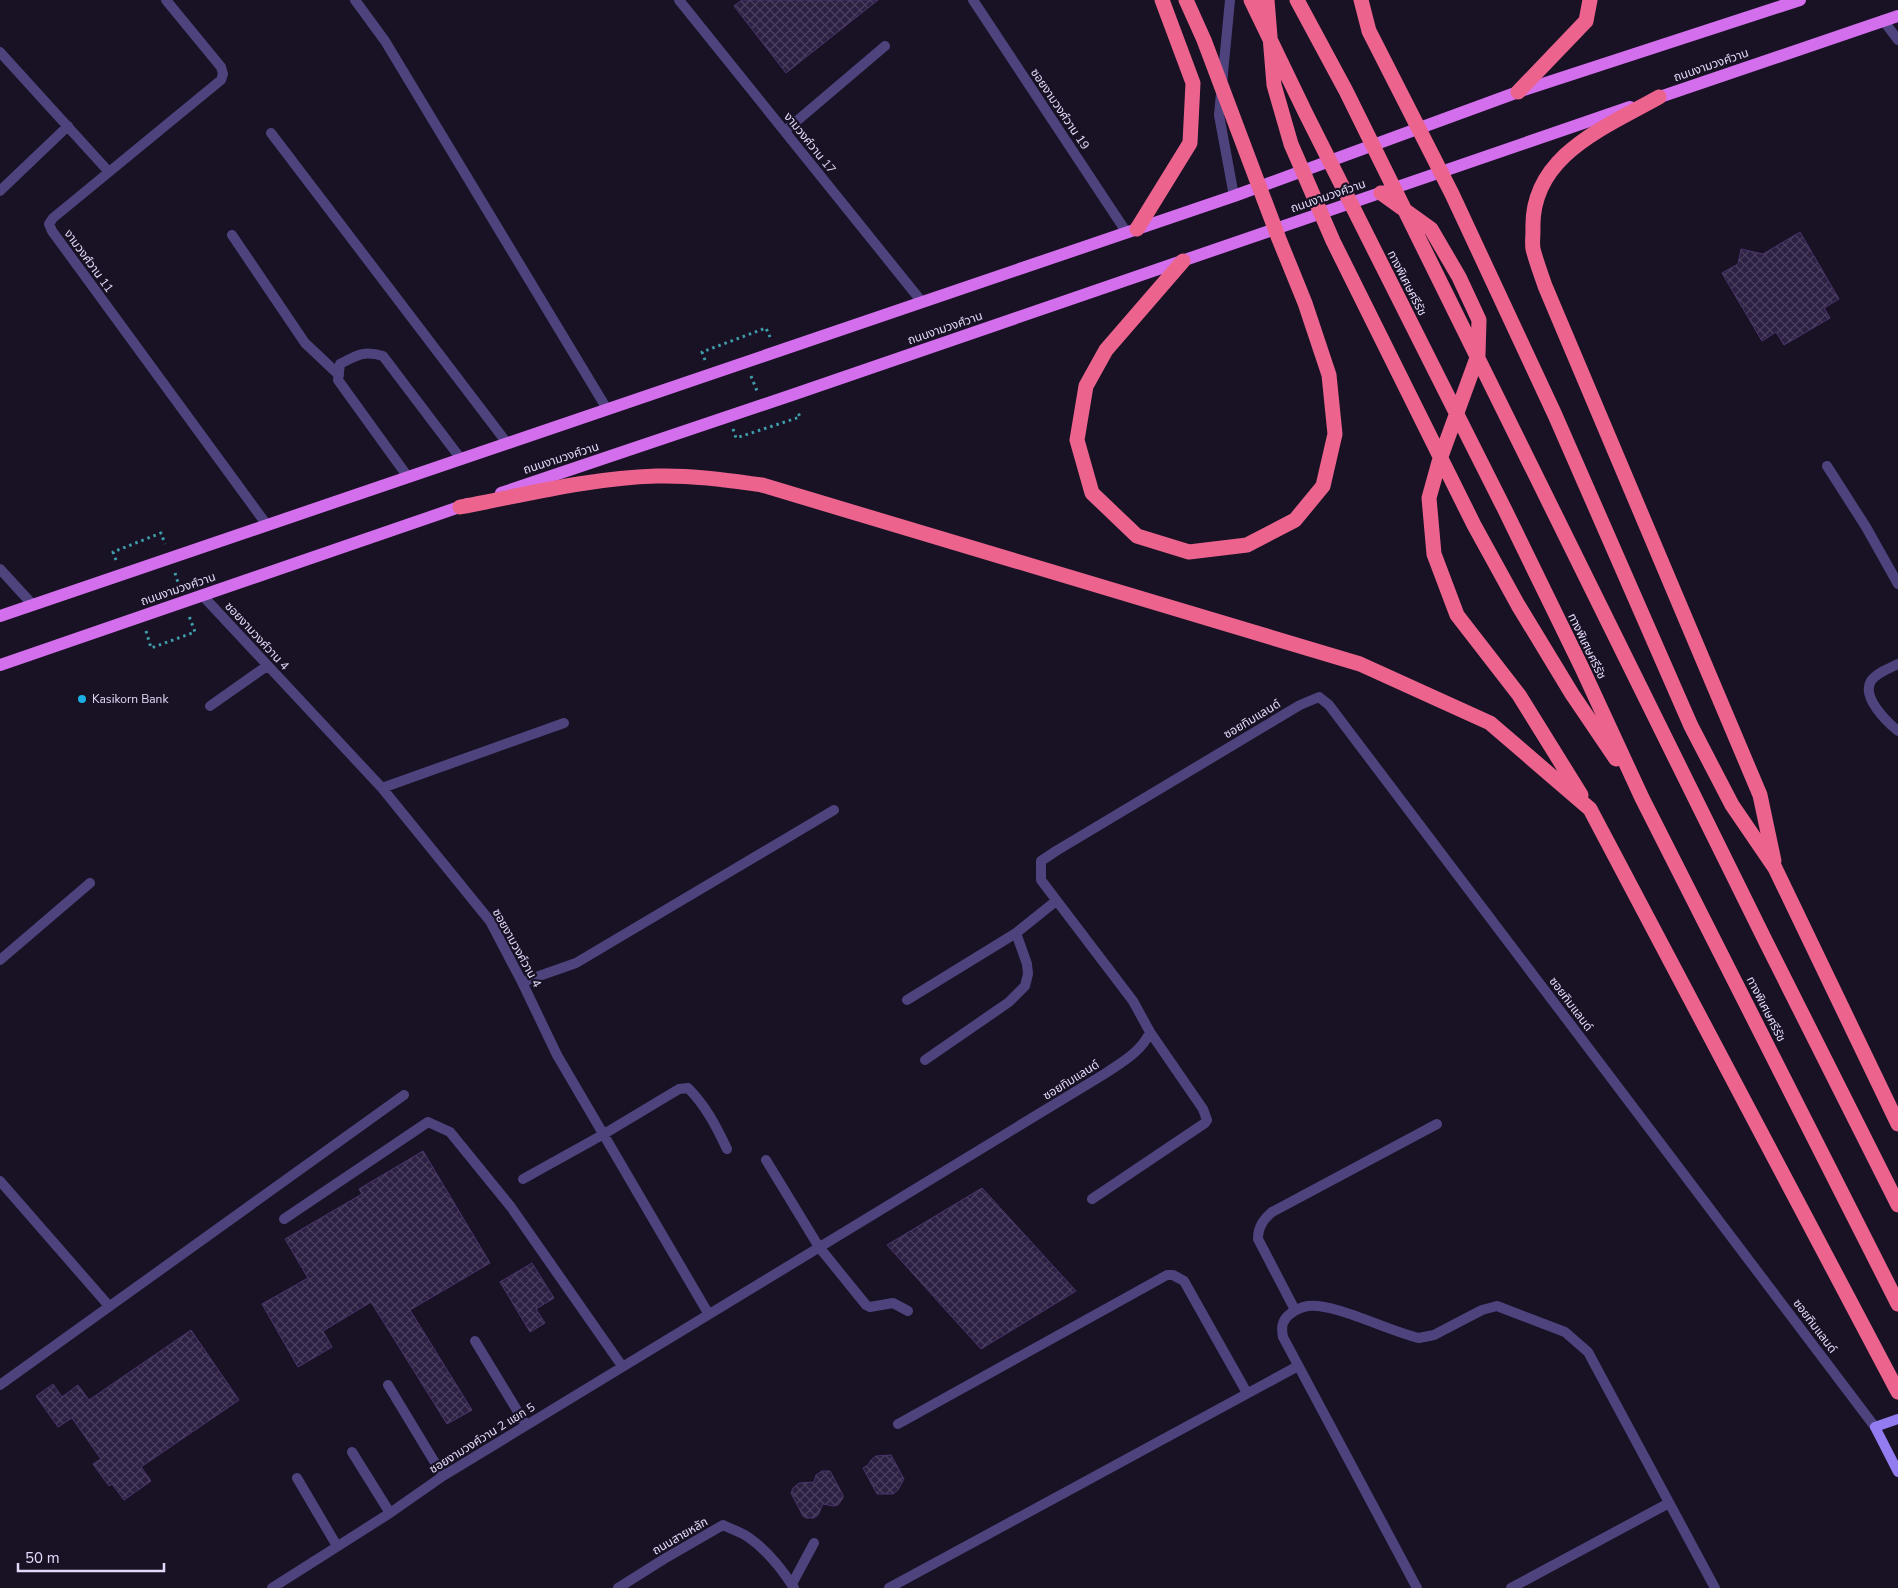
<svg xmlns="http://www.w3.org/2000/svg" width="1898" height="1588" viewBox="0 0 1898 1588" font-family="'Nunito Sans','Noto Sans Thai',sans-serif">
<defs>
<pattern id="building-cross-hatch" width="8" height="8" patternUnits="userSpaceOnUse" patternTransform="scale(1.25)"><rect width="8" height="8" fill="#2d2043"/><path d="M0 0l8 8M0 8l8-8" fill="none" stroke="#4b405f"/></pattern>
</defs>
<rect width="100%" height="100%" fill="#181224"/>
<path fill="url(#building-cross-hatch)" stroke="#49356c" d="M742,0H878L786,73L734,6Z
M1800,232L1839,299L1824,308L1830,318L1784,345L1776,332L1762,341L1722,273L1738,264L1741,249L1763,254Z
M423,1151L490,1263L410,1310L472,1410L447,1424L371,1302L323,1331L332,1347L298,1367L262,1304L308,1278L285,1239L362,1194L359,1189Z
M982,1188L1076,1291L981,1349L887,1245Z
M532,1263L554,1298L536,1309L545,1323L530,1332L500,1282Z
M191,1330L239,1400L141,1467L151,1481L124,1500L112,1484L109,1486L93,1464L101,1459L72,1418L58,1427L36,1396L53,1384L62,1397L78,1385L89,1400Z
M891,1455L904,1479L898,1490L893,1494H877L863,1468L868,1465L871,1460L876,1456Z
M822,1471H830L843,1495V1498L838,1505L833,1506L823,1504L818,1515L814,1518H806L803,1516L791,1493L793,1488L799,1483L814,1482L816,1475Z"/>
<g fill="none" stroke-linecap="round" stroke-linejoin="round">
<path stroke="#3e9eaa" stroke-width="3" stroke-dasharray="2.5 4" stroke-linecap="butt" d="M705,360L702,352L766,328L770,337
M751,376L757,391
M733,429L736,438L800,417L797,410
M116,560L113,552L161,533L165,544
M175,573L180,589
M146,631L151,648L195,632L189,616"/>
<path stroke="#4f437e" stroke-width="10" d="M785,131L885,46
M232,235L305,343L339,375
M1827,466L1866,527L1898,584
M408,477L338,380L340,364C357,355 364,350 383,356L461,459
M1898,664C1890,668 1876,673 1871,681C1861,697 1887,722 1898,731
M1295,1310L1258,1239C1258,1227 1263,1220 1272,1212L1437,1124
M898,1424L1167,1275H1173L1184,1281L1247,1393
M792,1584L814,1543
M889,1588L1298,1366
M1417,1588L1283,1337C1281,1327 1282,1320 1290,1314C1295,1310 1302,1307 1308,1306C1332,1302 1391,1332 1419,1338L1434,1335L1482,1310L1497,1306L1565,1332L1588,1352L1715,1588
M1511,1588L1669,1503"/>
<path stroke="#4f437e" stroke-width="10" d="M166,0L221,67L223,74L221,80L53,218L49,224L52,231L267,525
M355,0L385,41L607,409
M679,0L922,302
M973,0L1127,233
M1230,0L1219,115L1234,196
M1883,20L1898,40
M0,52L109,172
M271,133L507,443
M0,191L68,126
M0,569L33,605
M202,595L382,788L490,921L522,982L557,1055L708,1313
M210,706L267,666
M382,788L564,723
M0,960L90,883
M522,982L576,963L834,810
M907,1000L1016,933
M925,1060L1009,1002L1025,986L1028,974L1027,964L1016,933L1056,901
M766,1160L819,1247L866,1305L870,1307L893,1303L908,1311
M523,1179L604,1134L679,1089L688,1088C706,1106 716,1126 727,1149
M0,1181L109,1306
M1092,1199L1205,1123L1207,1120L1203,1109L1150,1032L1133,1001L1041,880V861L1056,851L1300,705L1319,697L1329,705L1875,1427
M284,1219L428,1122L450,1132L511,1207L622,1366
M475,1341L526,1425
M0,1385L404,1095
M388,1385L443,1476
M352,1452L390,1513
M297,1478L337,1546
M272,1588L390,1513L443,1476L1106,1073C1122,1062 1142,1051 1150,1032
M618,1588L664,1559L723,1525C731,1529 741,1532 748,1537C767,1550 782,1569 794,1588"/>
<path stroke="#927cef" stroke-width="10" d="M1898,1419L1875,1427L1898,1472"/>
<path stroke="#d36eed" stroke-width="12" d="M1651,100L1898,16
M501,493L792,395L1630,107
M0,616L1234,196L1518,92L1800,0
M0,665L468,504"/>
<path stroke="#ec638e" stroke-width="15" d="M1251,0L1306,114L1504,508L1582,668L1642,798L1898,1304
M1267,0L1274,85L1291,144L1333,241L1474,525L1518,605L1572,694L1616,759
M1297,0L1346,91L1766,942L1898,1205
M1361,0L1369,31L1452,194L1555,415L1691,726L1732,805L1775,868L1898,1124
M1518,92L1586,21L1590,0
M1659,97C1604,128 1530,156 1533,230C1533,236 1532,243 1533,249C1536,261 1541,274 1545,286L1760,795L1774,861
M1381,193L1431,229L1459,277L1479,320L1478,355L1439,462L1429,498L1434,554L1457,615L1519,695L1581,795
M1137,229L1190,143L1193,83L1162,0
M1183,261L1106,350L1086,386L1077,440L1092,493L1137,536L1189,552L1247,545L1295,520L1323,486L1335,434L1329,375L1305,303L1279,239L1204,40L1186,0
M460,507C524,495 590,478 656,476C691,475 726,480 762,485L1360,664L1490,723L1590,809L1898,1392"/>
</g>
<circle fill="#1daee3" stroke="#181224" stroke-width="2" cx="82" cy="699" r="5"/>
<g text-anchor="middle" stroke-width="4.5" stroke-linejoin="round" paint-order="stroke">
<g font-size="12" fill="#e3dafa" stroke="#181224">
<text transform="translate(1711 65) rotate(-19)" y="4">ถนนงามวงศ์วาน</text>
<text transform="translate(1060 109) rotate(56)" y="4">ซอยงามวงศ์วาน 19</text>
<text transform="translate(810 143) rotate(51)" y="4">งามวงศ์วาน 17</text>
<text transform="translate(1328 196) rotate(-19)" y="4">ถนนงามวงศ์วาน</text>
<text transform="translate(89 261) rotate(54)" y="4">งามวงศ์วาน 11</text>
<text transform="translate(1407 283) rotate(63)" y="4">ทางพิเศษศรีรัช</text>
<text transform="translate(945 328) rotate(-19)" y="4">ถนนงามวงศ์วาน</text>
<text transform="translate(561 458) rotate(-18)" y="4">ถนนงามวงศ์วาน</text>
<text transform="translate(178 589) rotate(-19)" y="4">ถนนงามวงศ์วาน</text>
<text transform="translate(257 636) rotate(47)" y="4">ซอยงามวงศ์วาน 4</text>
<text transform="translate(1587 646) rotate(64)" y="4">ทางพิเศษศรีรัช</text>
<text transform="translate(1252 719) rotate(-31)" y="4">ซอยทิมแลนด์</text>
<text transform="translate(517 948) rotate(61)" y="4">ซอยงามวงศ์วาน 4</text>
<text transform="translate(1571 1004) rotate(53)" y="4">ซอยทิมแลนด์</text>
<text transform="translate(1766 1009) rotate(63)" y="4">ทางพิเศษศรีรัช</text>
<text transform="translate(1071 1080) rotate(-32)" y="4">ซอยทิมแลนด์</text>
<text transform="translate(1815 1326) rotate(53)" y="4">ซอยทิมแลนด์</text>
<text transform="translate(482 1438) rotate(-32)" y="4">ซอยงามวงศ์วาน 2 แยก 5</text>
<text transform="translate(680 1536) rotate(-30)" y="4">ถนนสายหลัก</text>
</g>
<g font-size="12" fill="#e3dafa" stroke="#181224" text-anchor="start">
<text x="92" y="703">Kasikorn Bank</text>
</g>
</g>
<path d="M18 1563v8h146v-8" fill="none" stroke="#e3dafa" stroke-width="2.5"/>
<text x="25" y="1563" font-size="15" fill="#e3dafa" stroke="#181224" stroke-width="4" paint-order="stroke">50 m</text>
</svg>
